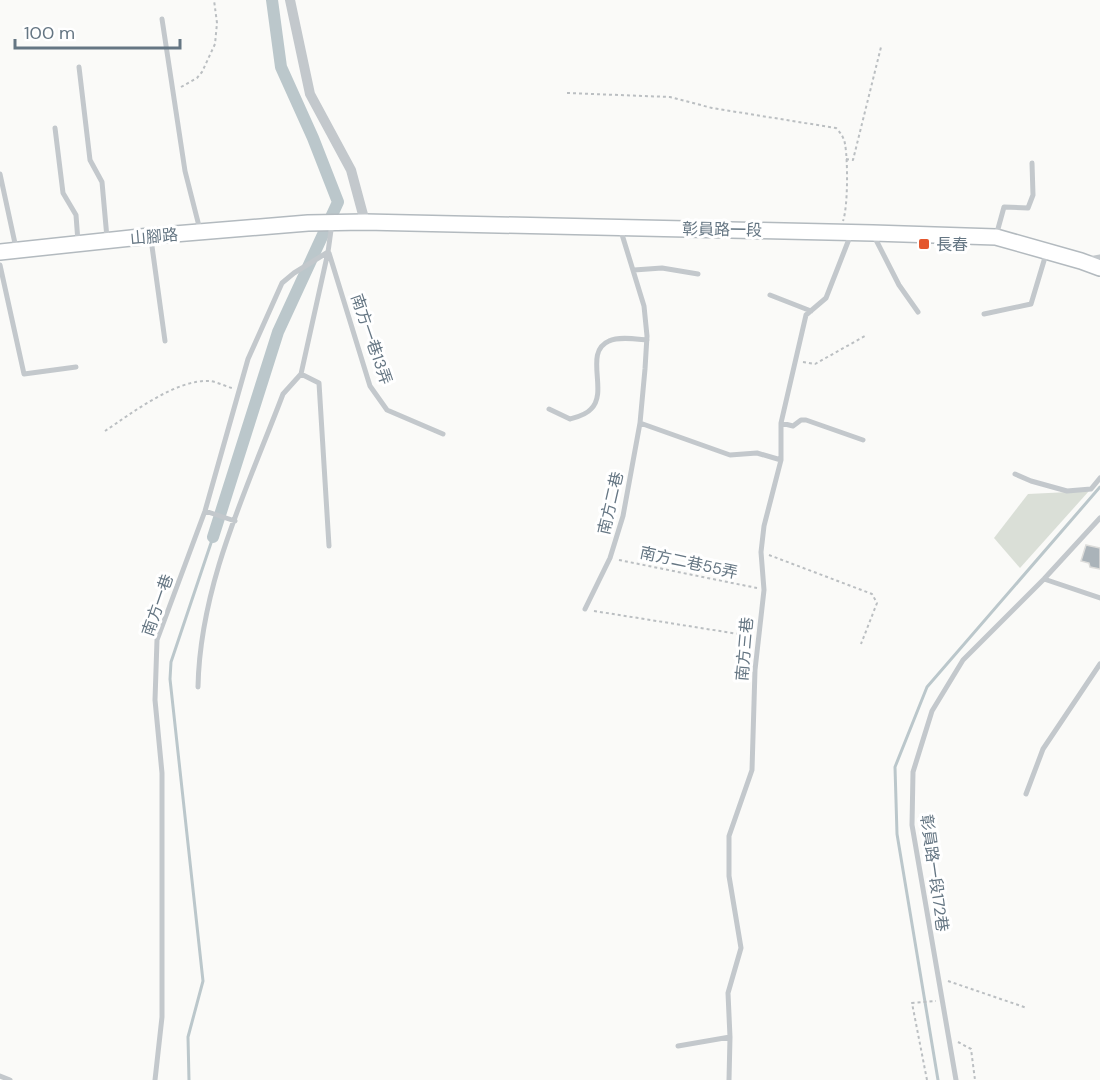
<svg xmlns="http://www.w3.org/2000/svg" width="1100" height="1080" viewBox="0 0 1100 1080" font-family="'DM Sans','Noto Sans TC',sans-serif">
<rect width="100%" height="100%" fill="#fafaf8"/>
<path fill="#dadfd7" d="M1089,491L1020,568L994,538L1028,494Z"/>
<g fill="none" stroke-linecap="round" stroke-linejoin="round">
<path stroke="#bbc7cb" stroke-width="3" d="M189,1080L188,1037L203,981L170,679L171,662L213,537
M938,1080L897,834L895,767L927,687L1100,487"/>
<path stroke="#bbc7cb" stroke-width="12" d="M213,537L278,332L338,202L313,138L281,67L272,0"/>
</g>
<path fill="#aab3b9" stroke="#dcdcda" stroke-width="1.5" d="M1086,545L1100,548V569L1090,567L1089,563L1081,561Z"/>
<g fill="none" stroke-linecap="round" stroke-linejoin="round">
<defs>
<path id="secondary" d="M0,252L150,236L308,223L365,222L873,233L996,237L1081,261L1100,268"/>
</defs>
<use href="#secondary" stroke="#b3babf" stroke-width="18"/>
<path stroke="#bbbfc2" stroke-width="2" stroke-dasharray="3 3" stroke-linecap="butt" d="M181,87L197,78L202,72L215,44L217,23L214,0
M567,93L670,97L712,108L836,128C841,133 844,138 845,144C848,160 848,207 843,221
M846,159L853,160L881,47
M803,362L815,364L865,336
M105,431C132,413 176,379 210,381C217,382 225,386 232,388
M769,555L872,594L877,603L861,644
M619,560L757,588
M594,611L751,636
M948,981L1027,1008
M958,1042L971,1049L975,1080
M927,1080L912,1003L936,1001"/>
<path stroke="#c3c8cc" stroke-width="5" d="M162,19L185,171L200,230
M79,67L90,160L102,182L107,238
M55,128L63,193L76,215L78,242
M0,174L16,248
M874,236L899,285L918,312
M996,236L1004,207L1028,208L1033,195L1032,163
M151,239L165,341
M329,253L370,386L387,410L443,434
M1089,259L1100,257
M0,265L24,374L76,367
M634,270L662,268L698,274
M770,295L811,311
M984,314L1031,304L1046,254
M301,374L319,383L329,546
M549,409L570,419C577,417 586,415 591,409C609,392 583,352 609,341C619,336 636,339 647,340
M640,423L730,455L757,453L781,460
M781,423L793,426L801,420H806L863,440
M1015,474L1031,481L1067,491L1091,489L1100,478
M205,511L235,521
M1044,579L1100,598
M585,609L610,558L623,516L640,423L645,369L647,336L644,306L620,228
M198,687C200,584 247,489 283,394L301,374L328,252
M1026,794L1043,749L1100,664
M678,1046L730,1037
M0,1076L10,1080
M155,1080L162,1017V773L155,700L157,640L205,511L248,359L282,283L294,273L328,252L332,223
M729,1080L730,1037L728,993L741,948L729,876V836L752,770L755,670L764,590L761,552L764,526L781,460V423L806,315L826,298L851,234
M956,1080L912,825L913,772L932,711L963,660L1044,579L1100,518"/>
<path stroke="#c3c8cc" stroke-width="10" d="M290,0L310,94L351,170L365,222"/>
<use href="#secondary" stroke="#fff" stroke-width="15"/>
</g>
<rect fill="#e4572e" stroke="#fff" stroke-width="2" x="918" y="238" width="12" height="12" rx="3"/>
<g text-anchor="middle" stroke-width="6" stroke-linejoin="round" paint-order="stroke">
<g font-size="16" fill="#657683" stroke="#fff">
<text transform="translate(722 229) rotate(1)" y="6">彰員路一段</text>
<text transform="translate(154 236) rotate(-5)" y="6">山腳路</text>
<text transform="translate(372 339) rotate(71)" y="6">南方一巷13弄</text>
<text transform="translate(610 503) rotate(-77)" y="6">南方二巷</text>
<text transform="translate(689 562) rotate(12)" y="6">南方二巷55弄</text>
<text transform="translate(157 605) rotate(-71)" y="6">南方一巷</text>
<text transform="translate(744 649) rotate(-85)" y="6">南方三巷</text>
<text transform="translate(935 873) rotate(82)" y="6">彰員路一段172巷</text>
</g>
<g font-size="16" fill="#657683" stroke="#fff" text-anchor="start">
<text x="936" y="250">長春</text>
</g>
</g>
<path d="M15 39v9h165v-9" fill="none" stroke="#657683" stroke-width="3"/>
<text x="24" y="39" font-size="18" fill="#657683" stroke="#ffffff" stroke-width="4.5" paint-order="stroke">100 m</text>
</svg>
